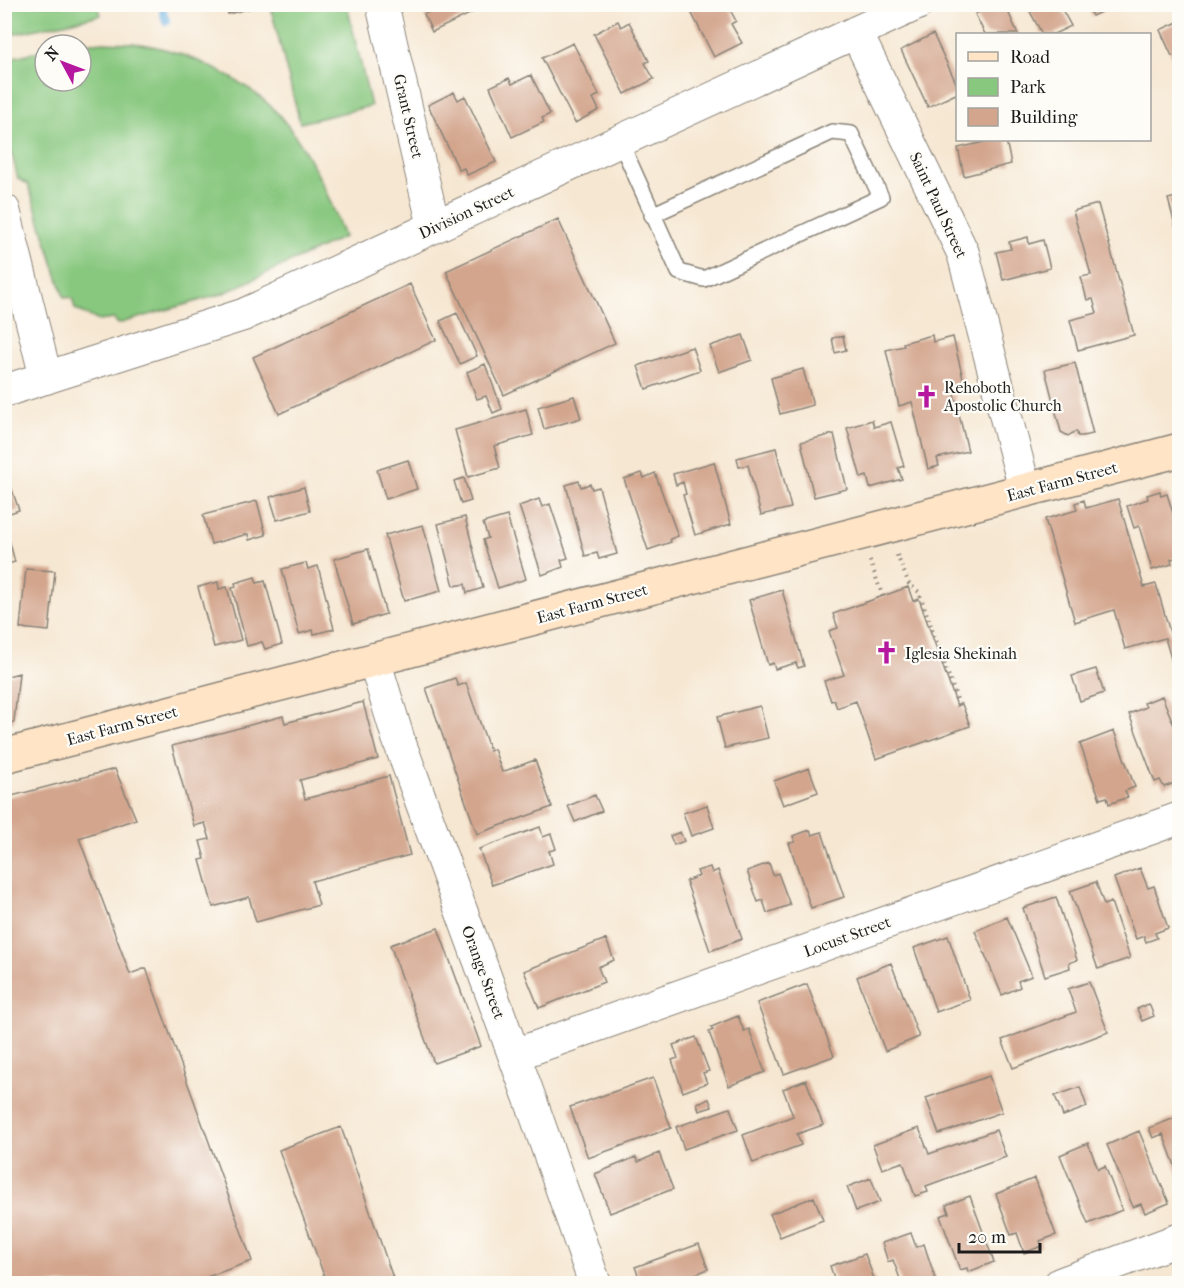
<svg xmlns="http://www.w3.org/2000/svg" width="1184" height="1288" viewBox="0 0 1184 1288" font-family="'IM FELL French Canon',serif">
<rect width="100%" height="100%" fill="#fdfcf7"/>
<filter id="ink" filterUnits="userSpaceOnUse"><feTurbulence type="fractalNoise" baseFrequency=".0167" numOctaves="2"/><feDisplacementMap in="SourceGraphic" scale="12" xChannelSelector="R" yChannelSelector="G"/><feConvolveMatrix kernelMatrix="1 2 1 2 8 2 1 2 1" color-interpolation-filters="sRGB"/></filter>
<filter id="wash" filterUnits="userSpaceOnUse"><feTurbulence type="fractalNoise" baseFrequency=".008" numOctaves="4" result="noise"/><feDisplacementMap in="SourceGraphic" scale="24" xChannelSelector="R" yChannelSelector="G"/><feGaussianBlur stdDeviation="1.35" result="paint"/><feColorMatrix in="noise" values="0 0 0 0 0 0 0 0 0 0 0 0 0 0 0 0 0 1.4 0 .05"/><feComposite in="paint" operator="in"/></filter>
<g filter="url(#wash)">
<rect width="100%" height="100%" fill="#f6e7d2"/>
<path fill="#87c77e" stroke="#52724d" stroke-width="1.5" d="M290,4L347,5L371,106L300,123L271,9Z
M4,5H98L101,15L5,36Z
M105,42C117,43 129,42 141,44C187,51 250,81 281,117C310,152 329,194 344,237L222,294L118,324L114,319L99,321L75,309L72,298L64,297L28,184L18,179L5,127V59L45,50V81H81V45H67Z"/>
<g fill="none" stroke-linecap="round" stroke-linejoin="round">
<path stroke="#69b0e0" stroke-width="8" d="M161,4L166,21"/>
</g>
<g id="blocks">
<path fill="#d3a58d" d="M226,4H264V5L228,14Z
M430,4H473L476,11L432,32L424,14L432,10Z
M687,4H727L736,21L731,24L742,43L714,57Z
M995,4L1006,7L1018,34H985L975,14Z
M1026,4H1059L1071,26L1054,34H1042Z
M1087,4H1119L1092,16Z
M618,21L621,27L629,22L649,61L645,63L654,79L625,94L594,34Z
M1180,21V53L1172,56L1160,30Z
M933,34L958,87V93L928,107L901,50Z
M573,43L599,95L593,98L599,110L575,123L542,58Z
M531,75L550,114L542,118L544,122L512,137L490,87L509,78L512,84Z
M454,92L458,100L465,96L496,162L467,175L464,168L459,170L428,105Z
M993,140H1006L1011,164L964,176L958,148Z
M1180,196V227L1176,229L1168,199Z
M1098,204L1134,335L1078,350L1070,320L1097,313L1093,299L1087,300L1081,277L1091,275L1073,211Z
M558,219L615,343L504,395L446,271Z
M1028,237L1029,244L1043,240L1050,268L1003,280L996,252L1011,249L1009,242Z
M410,284L436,340L279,414L253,357Z
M457,313L477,356L460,364L440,321Z
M743,335L752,360L719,372L710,346Z
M932,335L933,342L953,337L965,387L953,390L968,451L937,458L939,466L928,469L912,402L899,406L886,350L904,346L903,343Z
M843,336L846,350L835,353L832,338Z
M692,347L700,370L646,389L638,366Z
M1075,363L1093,434L1082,436H1078L1076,431L1068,436L1061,432L1045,370Z
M485,364L502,409L493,413L486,396L477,399L467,372Z
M803,369L813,405L780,414L771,378Z
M574,396L581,418L544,429L538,407Z
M526,409L533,435L494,446L500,468L468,477L455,430Z
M872,420L874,427L891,422L904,466L898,468L902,479L870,488L867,476L861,478L847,428Z
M834,434L847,489L814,497L801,442Z
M776,448L791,508L761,515L748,465L739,467L737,458Z
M408,460L417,489L386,499L377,470Z
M714,462L731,524L695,535L683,495L686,494L683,482L676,485L673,474Z
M4,467L19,510L4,515Z
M642,473L644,478L655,473L678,536L670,539L671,542L648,550L624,479Z
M464,478L471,501L461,504L454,481Z
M579,481L581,487L590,484L592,489L599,487L617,554L599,559L597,553L585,556L566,485Z
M304,487L310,511L277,520L270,497Z
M1160,491L1161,496L1167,494L1180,535V557L1171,559L1172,564L1152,570L1139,526L1134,528L1127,506L1148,499L1147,495Z
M539,499L542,507L550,504L568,558L561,560L563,567L542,575L519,506Z
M1118,499L1144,587L1156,584L1171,636L1180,633V660L1172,662L1165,638L1125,649L1114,610L1075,622L1045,519L1077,510L1075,503L1084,500L1086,508Z
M257,501L266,535L249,540L248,534L211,544L203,515Z
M507,516L526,579L498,588L483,540L488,538L483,523Z
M465,517L483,588L467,593L465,584L454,586L438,524Z
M423,525L441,591L404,601L385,535Z
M8,535L15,562L4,565V536Z
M368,549L386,614L353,624L334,559Z
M306,563L308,569L318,566L334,629L314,634L313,630L299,634L282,569Z
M26,569L55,571L49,631L20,628Z
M255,577L257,583L265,581L282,644L265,649L262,642L247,646L232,588L236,587L235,583Z
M218,582L219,589L227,587L241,640L214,647L198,587Z
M908,587L913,601L919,599L957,706L962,704L970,726L876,759L856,701L837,708L834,700L831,701L824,681L844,675L829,631L838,628L833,614Z
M782,590L804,666L798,668L796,663L775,669L773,663L768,665L749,600Z
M1096,669L1104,693L1080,701L1072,676Z
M19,673L14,722L4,725V677Z
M455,678L458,686L466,683L490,751L494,749L502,772L535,760L552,807L477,834L426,688Z
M1162,696L1180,740V781L1164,787L1160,780L1155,782L1129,714L1146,707L1144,703Z
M363,702L378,759L300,780L305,799L389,776L410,855L312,881L319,905L256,922L249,897L213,907L200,860L205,859L200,841L210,839L205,823L194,826L172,746L283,716L285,723Z
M760,706L768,738L725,748L717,717Z
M1114,731L1135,787L1125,791L1128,797L1109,804L1107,797L1100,799L1080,744Z
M809,768L818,792L783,805L774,781Z
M115,769L136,819L79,838L130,974L146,968L252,1261L204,1278L206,1284H4V798Z
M595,795L602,811L575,822L568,806Z
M707,805L714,828L691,836L683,813Z
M540,827L543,837L551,834L556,849L549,851L553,864L492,885L479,849Z
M810,830L812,835L822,832L844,897L811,908L789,843L795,842L793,836Z
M680,832L684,841L674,845L670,836Z
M769,863L773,875L778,873L790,905L767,913L763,900L758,902L747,871Z
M710,867L712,873L718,870L742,939L710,951L686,881L699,876L697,871Z
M1140,868L1148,888L1154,886L1168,928L1155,933L1157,938L1146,942L1144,936L1136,939L1114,878Z
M1096,882L1104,905L1111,902L1130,958L1098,969L1070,891Z
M1056,897L1077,960L1069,963L1070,968L1045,976L1023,908Z
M1007,917L1032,976L1018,981L1020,987L1002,995L975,931Z
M438,928L481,1046L434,1063L390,945Z
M948,936L970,1000L936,1012L914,948Z
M606,939L614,960L598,967L604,982L539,1008L524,971Z
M891,963L919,1037L885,1051L857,977Z
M1089,982L1108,1032L1013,1068L1002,1040L1076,1012L1068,989Z
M807,984L834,1056L784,1074L757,1003Z
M1149,1004L1154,1016L1142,1021L1137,1009Z
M738,1016L744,1031L749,1029L765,1072L729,1086L709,1032L713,1030L711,1027Z
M696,1037L709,1071L703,1073L707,1083L683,1092L672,1060L678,1058L673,1045Z
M989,1076L1002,1112L939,1134L926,1098Z
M653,1078L671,1128L588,1158L570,1107Z
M806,1080L823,1125L797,1134L801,1145L753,1163L743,1135L793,1116L783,1089Z
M1080,1087L1087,1107L1063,1116L1055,1096Z
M709,1099L712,1107L699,1111L697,1103Z
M730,1108L738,1130L684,1149L676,1127Z
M1180,1116V1176H1179L1163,1134L1153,1138L1149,1128Z
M341,1127L395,1284H327L279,1150Z
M919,1128L929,1154L996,1130L1006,1157L926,1186L928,1192L915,1196L903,1162L882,1169L873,1145Z
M1139,1131L1169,1203L1145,1213L1141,1204L1133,1207L1107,1145Z
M1088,1143L1098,1169L1105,1166L1122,1210L1088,1224L1060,1155Z
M659,1153L673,1189L610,1213L595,1174L636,1157L638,1162Z
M871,1178L880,1202L856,1211L847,1187Z
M1035,1178L1056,1235L1040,1241L1042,1246L1024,1253L1017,1233L1011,1235L996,1194Z
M970,1196L994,1262L968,1272L967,1268L960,1270L940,1216L949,1213L946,1205Z
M814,1197L823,1220L780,1237L770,1214Z
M911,1233L916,1247L924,1244L937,1284H902L893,1260L888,1262L882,1243Z
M699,1244L708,1269L696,1274L699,1284H642L635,1267Z
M865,1254L876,1284H836L830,1266Z"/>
</g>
</g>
<g filter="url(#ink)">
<use href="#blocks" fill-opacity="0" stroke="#898277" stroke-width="1.5"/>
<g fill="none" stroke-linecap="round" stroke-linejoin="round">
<defs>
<path id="lane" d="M620,141L679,272L704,279L881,197L851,134L832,132L652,215"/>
<path id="street" d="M382,4L434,227
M856,32L963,253L1025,490
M4,210L46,378
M4,391L243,315L917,4
M374,659L398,738L533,1107L595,1284
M514,1055L1180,818
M1060,1284L1180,1239"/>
<path id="secondary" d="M4,756L1180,450"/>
</defs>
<use href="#lane" stroke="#898277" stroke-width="18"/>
<use href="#street" stroke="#898277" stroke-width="34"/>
<use href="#secondary" stroke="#898277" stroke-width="36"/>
<path stroke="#898277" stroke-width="4" stroke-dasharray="1.5 4.5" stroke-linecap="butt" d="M897,555L909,584L919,592L959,705
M870,561L883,597"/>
<use href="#lane" stroke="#fff" stroke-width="15"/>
<use href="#street" stroke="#fff" stroke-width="32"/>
<use href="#secondary" stroke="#ffe4c6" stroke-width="33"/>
</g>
</g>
<defs>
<symbol id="church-bare" viewBox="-9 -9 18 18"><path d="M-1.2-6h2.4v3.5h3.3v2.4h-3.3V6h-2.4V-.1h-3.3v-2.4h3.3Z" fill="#b5179e" stroke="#fdfcf7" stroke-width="2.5" paint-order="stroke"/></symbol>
</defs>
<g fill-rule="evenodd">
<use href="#church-bare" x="910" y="380" width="33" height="33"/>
<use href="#church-bare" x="870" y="636" width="33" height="33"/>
</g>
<g text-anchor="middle" stroke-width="4.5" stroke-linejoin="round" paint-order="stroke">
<g font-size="16" fill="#1c1c1c" stroke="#fdfcf7">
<text transform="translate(409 116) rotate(77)" y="6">Grant Street</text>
<text transform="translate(939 205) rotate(65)" y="6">Saint Paul Street</text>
<text transform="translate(466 212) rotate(-25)" y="6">Division Street</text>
<text transform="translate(1062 481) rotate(-15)" y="6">East Farm Street</text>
<text transform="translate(592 603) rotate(-15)" y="6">East Farm Street</text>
<text transform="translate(122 725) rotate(-15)" y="6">East Farm Street</text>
<text transform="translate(847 936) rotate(-20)" y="6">Locust Street</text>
<text transform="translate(484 972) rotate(70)" y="6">Orange Street</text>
</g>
<g font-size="16" fill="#1c1c1c" stroke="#fdfcf7" text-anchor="start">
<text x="944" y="393">Rehoboth<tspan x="944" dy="18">Apostolic Church</tspan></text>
<text x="905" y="659">Iglesia Shekinah</text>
</g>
</g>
<rect width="1184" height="1288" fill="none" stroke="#fdfcf7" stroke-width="24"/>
<rect x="956" y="33" width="195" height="108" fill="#fdfcf7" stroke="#a3a29f" stroke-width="1.5"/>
<rect x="968" y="52" width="30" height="9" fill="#ffe4c6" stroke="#a3a29f" stroke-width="1.5"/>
<text x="1010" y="63" font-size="18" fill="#1c1c1c">Road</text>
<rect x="968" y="78" width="30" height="18" fill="#87c77e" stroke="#a3a29f" stroke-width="1.5"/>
<text x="1010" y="93" font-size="18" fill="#1c1c1c">Park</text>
<rect x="968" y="108" width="30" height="18" fill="#d3a58d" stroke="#a3a29f" stroke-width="1.5"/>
<text x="1010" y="123" font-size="18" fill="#1c1c1c">Building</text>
<g transform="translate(63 63) rotate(311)"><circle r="28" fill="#fdfcf7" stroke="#a3a29f" stroke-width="1.5"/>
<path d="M0-4.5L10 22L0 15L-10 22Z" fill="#b5179e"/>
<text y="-9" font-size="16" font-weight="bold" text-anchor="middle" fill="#1c1c1c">N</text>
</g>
<path d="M959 1243v9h81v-9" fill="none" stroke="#1c1c1c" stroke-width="3"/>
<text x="968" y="1243" font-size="18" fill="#1c1c1c" stroke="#fdfcf7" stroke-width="4.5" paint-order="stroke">20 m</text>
</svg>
